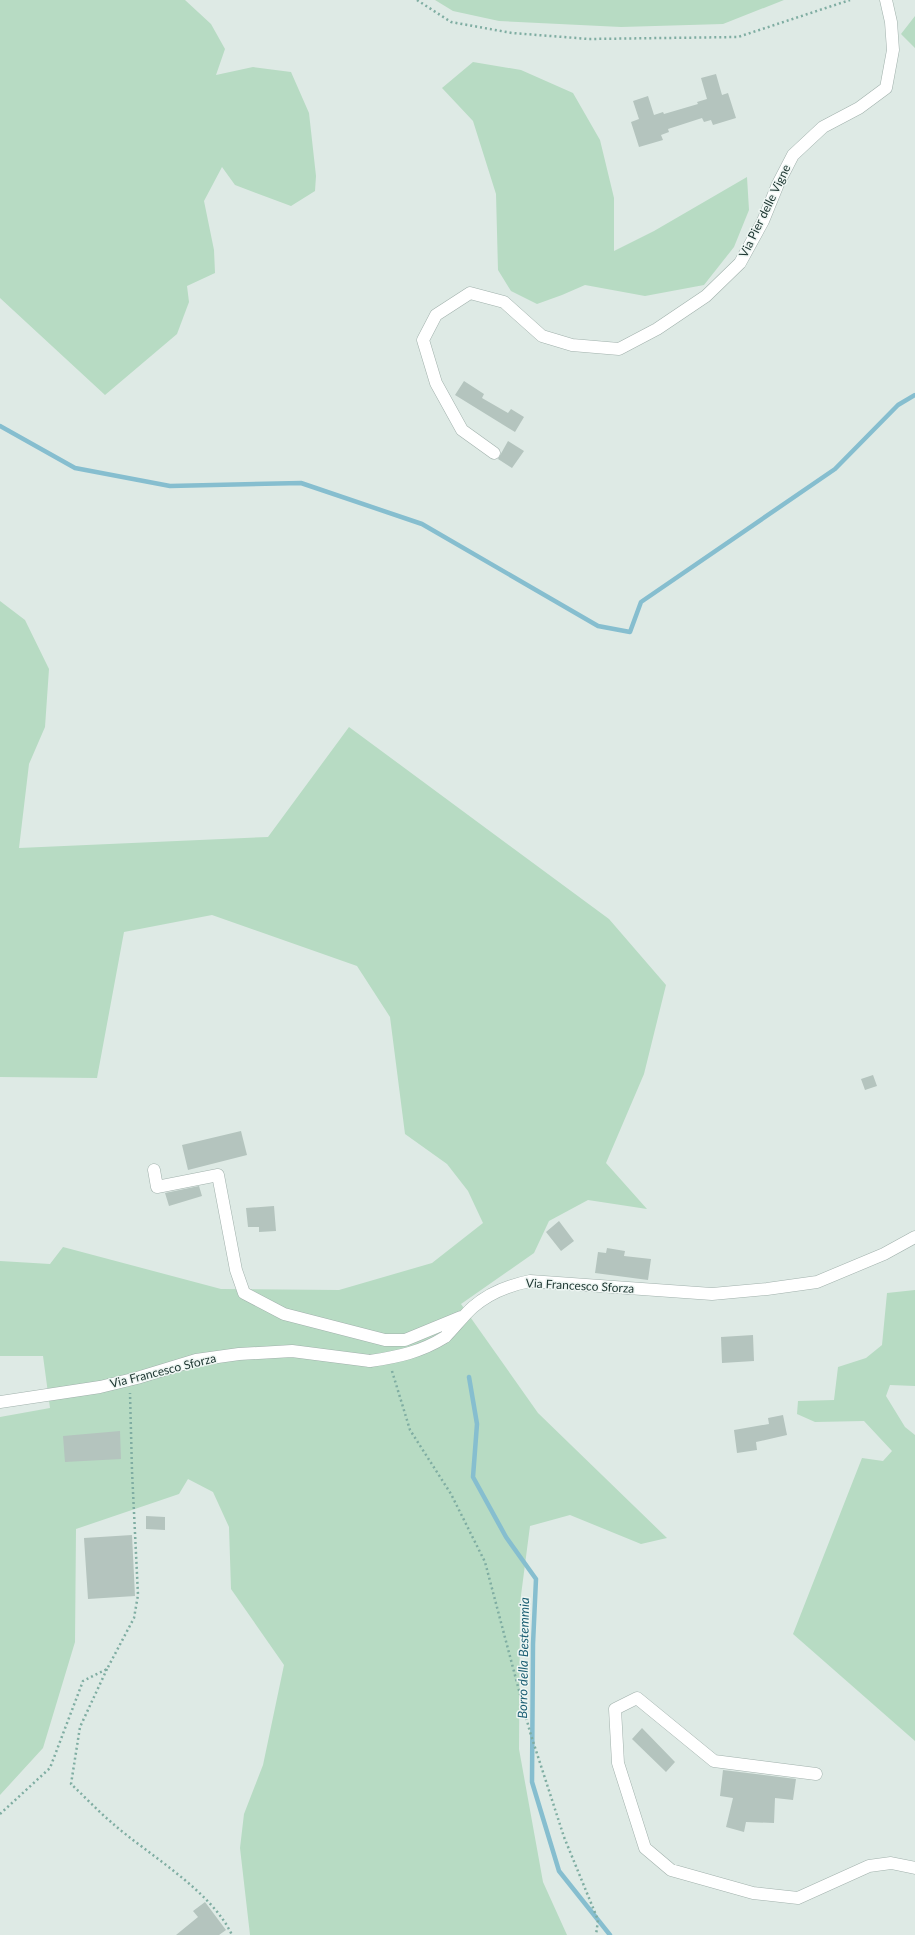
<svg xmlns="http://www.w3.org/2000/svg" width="915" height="1935" viewBox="0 0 915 1935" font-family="Lato,sans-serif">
<rect width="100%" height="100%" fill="#deeae5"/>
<path fill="#b7dbc3" d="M0,0H185L211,24L225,49L216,75L253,67L291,72L309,113L316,176L315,191L291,206L235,185L222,167L204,201L214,250L215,273L187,286L189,302L177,334L105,395L0,298Z
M435,0H784L723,24L621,27L499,21L453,11Z
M915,16V48L901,34Z
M473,62L521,70L573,93L600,140L614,198V251L654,231L747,177L749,210L734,247L704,285L645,296L585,285L562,295L537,304L511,291L498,270L496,194L473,121L442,88Z
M0,601L25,620L49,669L45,727L29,764L19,848L268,837L349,727L609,919L666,985L644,1074L606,1163L647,1209L588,1200L549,1221L534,1253L461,1304L538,1413L667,1538L641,1544L570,1515L530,1526L520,1603L519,1749L543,1882L567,1935H250L240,1848L244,1814L263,1765L284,1665L231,1589L229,1527L213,1492L188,1479L179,1494L76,1529L75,1642L43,1748L0,1795V1417L50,1408L43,1356H0V1261L50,1264L63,1247L221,1289L339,1290L432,1263L483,1223L468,1191L447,1164L405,1134L390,1017L357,966L212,915L124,932L97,1078L0,1077Z
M915,1290V1386L890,1385L886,1396L905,1427L915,1435V1741L793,1634L862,1458L883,1461L892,1451L864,1421L815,1422L797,1414L798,1401L834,1400L838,1367L866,1358L882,1345L887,1293Z"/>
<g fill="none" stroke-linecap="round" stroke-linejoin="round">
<path stroke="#86becf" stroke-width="4.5" d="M0,426L75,468L170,486L301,483L422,524L598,626L630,632L641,602L835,469L898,405L915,395
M469,1377L477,1424L473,1477L506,1537L536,1579L533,1644L532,1782L559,1871L610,1935"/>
</g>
<path fill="#b4c4be" d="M716,74L722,95L728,93L736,118L713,125L711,120L704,122L702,118L668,129L669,132L661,135L663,140L639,147L631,122L639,119L633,101L648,96L654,115L663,112L664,114L698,104L697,102L707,99L701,78Z
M464,381L484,394L482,398L508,413L511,409L524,417L515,432L455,395Z
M508,441L524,451L512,468L498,459Z
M873,1075L877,1086L865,1090L861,1079Z
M241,1131L247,1155L188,1170L182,1145Z
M199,1186L202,1196L169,1206L165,1193Z
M274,1206L276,1231L259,1232V1227H248L246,1208Z
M559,1221L574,1241L561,1251L546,1232Z
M607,1248L625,1251L624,1256L651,1259L648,1280L595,1273L598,1252L606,1253Z
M753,1335L754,1361L722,1363L721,1337Z
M783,1415L787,1435L756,1442L757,1450L737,1453L734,1430L769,1424L768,1418Z
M120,1431L121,1459L65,1462L63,1436Z
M146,1516L165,1517V1530L146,1529Z
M132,1535L135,1596L88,1599L84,1538Z
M642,1728L675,1762L666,1772L632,1739Z
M723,1770L796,1779L793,1800L775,1798L774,1823L746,1822L744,1832L726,1827L733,1798L720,1796Z
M205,1902L226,1930L219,1935H176L198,1917L193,1911Z"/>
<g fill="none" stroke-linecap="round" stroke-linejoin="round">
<defs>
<path id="minor" d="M494,453L462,430L436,383L423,340L436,315L470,293L504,302L542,336L572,345L619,349L657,329L706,296L740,263L763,221L778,184L793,155L823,127L859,108L886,88L893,50L891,22L886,0
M154,1170L157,1187L218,1175L236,1270L244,1293L284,1314L385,1340H405L461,1317
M445,1337C455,1327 463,1316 473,1307C489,1293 510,1285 530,1281L712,1294L767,1289L817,1282L884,1254L915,1237
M0,1402L100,1387L137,1378L196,1360L239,1354L292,1351L370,1361
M816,1774L714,1761L637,1698L615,1709L618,1763L645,1848L671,1870L753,1893L798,1898L869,1866L891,1863L915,1868"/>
</defs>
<use href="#minor" stroke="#a1b1ac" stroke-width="13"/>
<path stroke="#7fada2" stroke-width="2.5" stroke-dasharray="2 3" stroke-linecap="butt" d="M417,0L451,22L512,33L589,39L738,37L850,0
M392,1371L410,1430L451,1494L485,1562L530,1732L564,1837L598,1920L596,1935
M107,1669L80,1727L71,1784C84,1796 97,1810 111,1822C148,1855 211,1890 232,1935
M0,1814L50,1768L83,1681L107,1669L134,1618L138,1595L132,1471L130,1393"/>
<use href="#minor" stroke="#fff" stroke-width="12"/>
<defs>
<path id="minor-bridge" d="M370,1361C398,1357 421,1352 445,1337"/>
</defs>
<use href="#minor-bridge" stroke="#a1b1ac" stroke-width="13" stroke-linecap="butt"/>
<use href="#minor-bridge" stroke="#fff" stroke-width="12"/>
</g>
<g text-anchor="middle" stroke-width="3" stroke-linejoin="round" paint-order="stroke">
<g font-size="12" fill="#203934" stroke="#eef6f3">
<text transform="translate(765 211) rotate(-64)" y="4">Via Pier delle Vigne</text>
<text transform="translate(580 1286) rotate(3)" y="4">Via Francesco Sforza</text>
<text transform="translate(163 1371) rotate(-14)" y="4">Via Francesco Sforza</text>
</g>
<g font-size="13" font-style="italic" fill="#1b5e73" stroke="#eef6f3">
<text transform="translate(523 1658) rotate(-89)" y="5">Borro della Bestemmia</text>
</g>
</g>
</svg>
